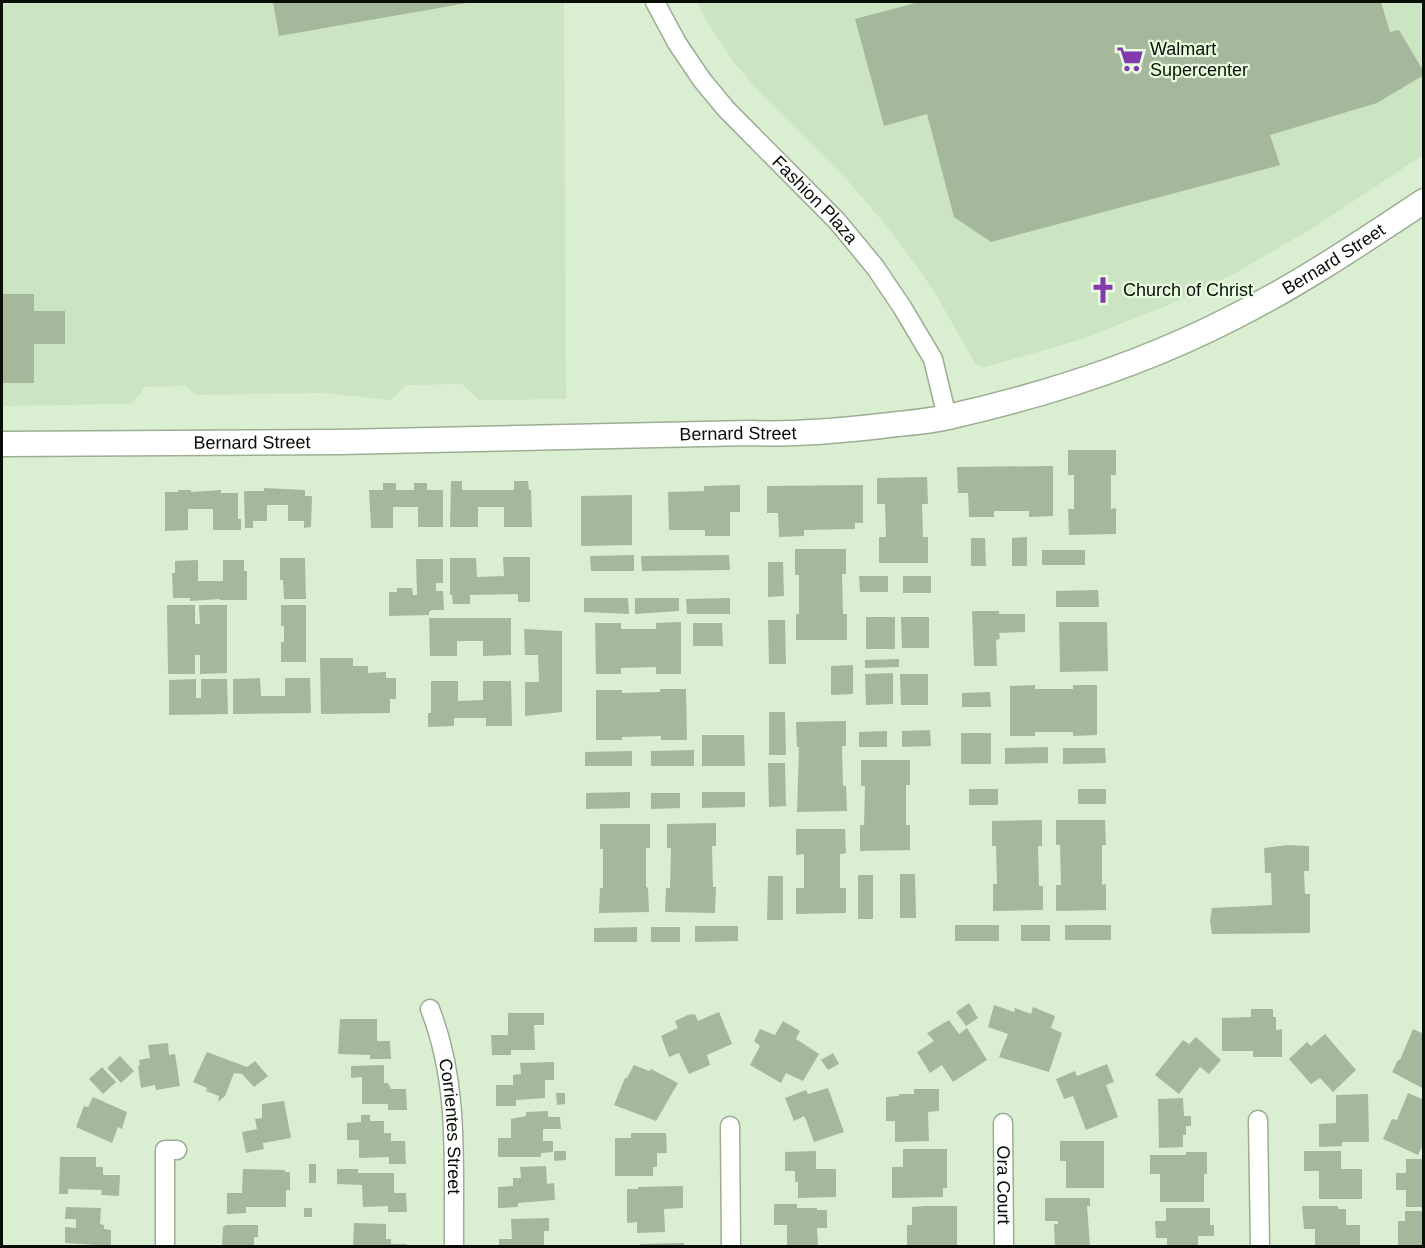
<svg xmlns="http://www.w3.org/2000/svg" width="1425" height="1248" viewBox="0 0 1425 1248" font-family="Helvetica,sans-serif">
<rect width="100%" height="100%" fill="#daefd2"/>
<path fill="#cbe4c1" d="M2,2H564L566,399L479,400L462,384L406,385L391,400L324,393L195,395L186,386L142,387V392L130,404L2,406Z
M697,2H1423V155L1316,226L1234,274L1166,306L1079,340L982,368L975,363L934,291L890,230L848,181L761,94L733,61L705,19Z"/>
<path fill="#a5b89c" d="M273,2H467V3L279,36Z
M919,2H1381L1390,32L1399,30L1424,72V75L1377,103L1270,135L1280,165L991,242L954,217L927,114L884,126L855,19Z
M2,294H34V311H65V344H34V383H2Z
M1068,450H1116V475H1111V509L1116,508V534L1069,535L1068,509H1074V475H1068Z
M1053,466V516L1029,517V511H994V517H969L968,493H958L957,467Z
M927,477L928,504H922L923,537H928V563H879V537H886L885,504H877V478Z
M451,481H462V490H514V481H528L529,490H531L532,527H504V507H478V527H450Z
M383,483H396V490H414V483H427V490H443V527H418V507H393V528H371L369,490H383Z
M740,485V512H730V536H705V530H669L668,492L704,491V486Z
M863,485V523H855V529L804,530V536L779,537L778,513H767V486Z
M264,488L305,490V496H312L311,527L304,528V521H288V505H267V521H253V528H245L244,491H264Z
M178,490H191V492L221,490V493H238V519H241V530H213V509H188V530L165,531V492H178Z
M632,495V545L581,546V496Z
M1027,537V566H1012V538Z
M971,538H985L986,566H971Z
M795,549H846V574H842L843,614H847V640H796V614H799V575H795Z
M1042,550H1085V565H1042Z
M634,555V571H591L590,556Z
M729,555L730,570L642,571L641,556Z
M503,557H530V602H518V594L470,595V604H453L452,595H450V558H476L477,577L504,576Z
M280,558H305L306,599H284L283,580H280Z
M416,559H443V583H436V591H443L444,610H432L429,612V615L389,616V592H397V588H412L413,595H417Z
M198,560V581H223V560H244V571H247V600H220V599L190,601V598H173L172,573H175V561Z
M768,562H783L784,596L768,597Z
M859,576H888V592H860Z
M903,576H931V593H903Z
M1098,590L1099,607H1056V591Z
M584,598H628L629,614L584,612Z
M635,598H679V611L635,614Z
M730,598V614H687L686,599Z
M167,605H195V624H200L199,605H227V673L200,674V655H195V674H168Z
M281,605H306V662H281V642H284V626H281Z
M972,611H999V614H1025V632L999,633L1000,639L996,640L997,666H974Z
M866,617H895V649H866Z
M901,617H929V648H902Z
M429,618H511V655L483,656V641H457V656H430Z
M768,620H785L786,664H769Z
M681,622V674H656V667L621,668V674H596L595,623H621V629H656V623Z
M1059,622H1107L1108,671L1060,672Z
M693,623H722L723,646H693Z
M524,629L562,631V712L525,716V682H539L538,655H525Z
M320,658H353V666H368V673L386,672V678H396V699H390V713L321,714Z
M899,659V667L865,668V660Z
M853,665V694L831,695V666Z
M893,673V704L866,705L865,674Z
M900,674H928V705H901Z
M260,678L261,696H285V678H310L311,713L233,714V679Z
M196,679V698H201V679H227L228,714L169,715V680Z
M431,681H458V701L483,700V681H511L512,726H486V718H454V726L428,727V713H431Z
M1035,685V689H1073V685H1097V735L1073,736V732H1035V736H1010V686Z
M660,689H686L687,740H661V736L622,737V740H596V690H622V693L660,692Z
M990,692L991,707H962V693Z
M769,712H785L786,755H769Z
M846,721V746H842L843,786H846L847,811L797,812L799,747H797L796,722Z
M930,730L931,746L902,747V731Z
M887,731V747H859V732Z
M961,733H991V764H961Z
M702,735H744L745,766H702Z
M1048,747V763L1005,764V748Z
M1063,748H1105L1106,763L1063,764Z
M694,750V766H651V751Z
M632,751V766H585V752Z
M861,760H910V785H906V825H910V850L860,851V825H864L865,786H861Z
M768,763H785L786,806L769,807Z
M969,789H998V805H969Z
M1078,789H1106V804H1078Z
M630,792V808L586,809V793Z
M702,792H745V807L702,808Z
M651,793H680V808L651,809Z
M1042,820V846H1038L1039,886H1043V910L993,911V884H997L996,846H992V821Z
M1056,820H1105L1106,845H1102V885L1106,884V910L1056,911V885H1061L1060,845H1056Z
M716,823V846H712L713,887H716L715,913L665,912L666,888H670L671,848H667V824Z
M600,824H650V848H646V887L648,888L649,912L599,913L600,888H603V849H600Z
M796,829H845L846,853L840,854V888H846V913L796,914V888H804V854L796,855Z
M1288,845L1309,846V871H1304L1305,894H1310V933L1212,934L1210,921L1212,908L1272,905L1271,873H1265L1264,848Z
M900,874H915L916,918H900Z
M858,875H873V919H858Z
M768,876H783V920H767Z
M955,925H999V941H955Z
M1021,925H1050V941H1021Z
M1065,925H1111V940H1065Z
M695,926H738V941L695,942Z
M637,927V942H594V928Z
M651,927H680V942H651Z
M969,1003L978,1018L966,1026L956,1012Z
M994,1005L1014,1012L1015,1008L1031,1014L1033,1007L1055,1016L1051,1028L1062,1033L1049,1072L999,1057L1008,1034L988,1027Z
M1251,1009H1273V1017H1276V1030L1282,1029V1057H1253V1051H1222V1018L1251,1017Z
M719,1012L732,1044L707,1055L710,1065L689,1074L679,1053L669,1057L661,1036L678,1028L675,1021L688,1015L695,1014L698,1021Z
M508,1013H544V1025H534L535,1050H511V1055H492L491,1035H508Z
M340,1019H377V1041H390L391,1059H370V1055L338,1054Z
M949,1020L959,1034L967,1028L987,1060L953,1082L942,1065L930,1073L917,1052L934,1041L927,1033Z
M783,1021L800,1031L796,1039L819,1054L803,1081L786,1073L781,1083L750,1065L760,1046L754,1041L760,1029L775,1035Z
M1413,1029L1424,1034V1089L1392,1072L1398,1060H1400Z
M1325,1034L1356,1070L1333,1092L1320,1078L1311,1084L1289,1059L1307,1042L1311,1046Z
M1196,1037L1221,1060L1209,1074L1200,1067L1179,1094L1155,1075L1183,1040L1189,1044Z
M168,1043L169,1055L175,1054L180,1086L156,1090L155,1085L141,1088L138,1066L140,1065L139,1060L150,1058L148,1045Z
M207,1052L247,1067L255,1061L268,1076L254,1087L242,1074L234,1073L225,1096L218,1102L219,1096L206,1091L207,1088L193,1082Z
M833,1053L839,1064L828,1070L821,1060Z
M120,1056L134,1071L121,1083L107,1068Z
M554,1062V1080H545V1098L516,1100V1106H496V1085H513V1075L521,1074L520,1063Z
M1107,1064L1114,1082L1106,1085L1118,1117L1086,1130L1073,1096L1064,1099L1056,1079L1075,1071L1077,1076Z
M384,1065V1083H388L391,1089H406L407,1110H388V1104H362V1077L351,1078V1066Z
M634,1065L649,1071L651,1069L678,1083L656,1121L614,1105L625,1078H627Z
M102,1067L116,1082L103,1094L89,1079Z
M828,1088L844,1132L814,1142L806,1120L804,1116L794,1121L785,1098L806,1090L808,1094Z
M914,1089H939V1111L928,1112L929,1141L895,1142V1121H886V1097L899,1096V1094H914Z
M556,1093H565V1104L557,1105Z
M1408,1093L1424,1100V1143L1418,1155L1383,1139L1392,1119L1397,1120Z
M1368,1094L1369,1142H1342V1146L1319,1147V1124L1336,1123V1095Z
M93,1097L127,1112L122,1129L118,1127L112,1143L76,1127L84,1106L88,1107Z
M1183,1098L1184,1116H1191V1126H1186V1135H1183V1147L1159,1148L1158,1099Z
M284,1101L291,1138L263,1143L264,1149L246,1153L242,1132L257,1129L255,1119L262,1118V1104Z
M548,1111V1117H560L561,1129H543V1141H553V1152L541,1153V1157H498V1138H511V1119L526,1116V1112Z
M361,1115H370V1121H384V1133H391V1141H405L406,1164H389V1157L359,1158V1140H347V1123L361,1122Z
M631,1133H666L667,1153H657V1167H653V1176H615V1138H631Z
M1060,1141H1104V1188H1066V1161H1060Z
M903,1149H947V1188H943V1197L892,1198V1167H903Z
M554,1151H566V1160L554,1161Z
M816,1151V1169H836V1197L798,1198V1182H795V1171H785V1152Z
M1304,1151H1341V1169H1362V1199H1319V1171H1304Z
M1186,1152H1207V1174H1204V1202H1160V1174H1150V1155H1186Z
M60,1157H96V1167H103V1175H120L119,1196L101,1195L102,1190L68,1189V1194H59Z
M1406,1159H1424V1207H1406V1190H1396V1173H1406Z
M309,1164H316V1183H309Z
M546,1166L547,1184L554,1183L555,1200L518,1203V1207L498,1208V1187L513,1186V1178H521L520,1167Z
M243,1169L285,1170V1172H290V1190H286V1207H246V1213L227,1214V1193H242Z
M337,1169H358V1173H394V1193H406L407,1212H388V1206L363,1207L362,1185L337,1184Z
M683,1186V1208L664,1209L665,1232L637,1233V1222L627,1223V1189H638V1187Z
M1045,1198H1090V1206H1087L1090,1246H1055L1054,1224H1058V1221H1045Z
M774,1204H797V1208H817V1210H827V1228H817L818,1246H787V1225H774Z
M925,1206H957V1246H907V1225H912V1207Z
M1302,1206H1338V1209H1346V1225H1360V1246H1315V1229H1304Z
M66,1207L101,1208L100,1224L104,1225V1229L111,1230V1246L65,1243V1227L76,1228V1219H65Z
M304,1208H312V1217H304Z
M1166,1208H1210V1225H1214V1236H1198V1246H1167V1238H1156L1155,1221H1166Z
M1405,1211H1424V1246H1398V1221H1405Z
M549,1218V1231H544V1246H499V1239H512L511,1219Z
M354,1223L386,1224V1239H391V1244H407V1246H353Z
M226,1225H258V1237H254V1246H222L223,1227Z
M684,1243V1246H640V1244Z"/>
<g fill="none" stroke-linecap="round" stroke-linejoin="round">
<defs>
<g id="street">
<path id="s1" d="M655,2L677,43L702,80L726,109L837,221L875,267L902,307L933,359L947,417"/>
<path id="s2" d="M430,1009C460,1085 453,1166 454,1246"/>
<path d="M1258,1120L1260,1246"/>
<path id="s3" d="M1003,1123L1004,1246"/>
<path d="M730,1126L731,1246"/>
<path d="M165,1246V1150H177"/>
</g>
<g id="secondary">
<path id="s4" d="M2,444L340,442L750,433C794,435 837,431 881,426C903,423 927,422 948,417C1046,395 1145,363 1234,317C1300,284 1362,242 1424,201"/>
</g>
</defs>
<use href="#street" stroke="#9bae93" stroke-width="21"/>
<use href="#secondary" stroke="#9bae93" stroke-width="27"/>
<use href="#street" stroke="#fff" stroke-width="18"/>
<use href="#secondary" stroke="#fff" stroke-width="24"/>
</g>
<defs>
<symbol id="supermarket-bare" viewBox="-9 -9 18 18"><path d="M-6-5.5h2.5l.6 2H6L4.5 2H-2.5L-4.4-4H-6ZM-1.5 3.2a1.3 1.3 0 1 0 .1 0ZM3 3.2a1.3 1.3 0 1 0 .1 0Z" fill="#823aad" stroke="#e8fcdf" stroke-width="2.5" paint-order="stroke"/></symbol>
<symbol id="church-bare" viewBox="-9 -9 18 18"><path d="M-1.2-6h2.4v3.5h3.3v2.4h-3.3V6h-2.4V-.1h-3.3v-2.4h3.3Z" fill="#823aad" stroke="#e8fcdf" stroke-width="2.5" paint-order="stroke"/></symbol>
</defs>
<g fill-rule="evenodd">
<use href="#supermarket-bare" x="1111" y="40" width="38" height="38"/>
<use href="#church-bare" x="1084" y="271" width="38" height="38"/>
</g>
<g text-anchor="middle" stroke-width="4.5" stroke-linejoin="round" paint-order="stroke">
<g font-size="18" fill="#080e05" stroke="#e8fcdf" text-anchor="start">
<text x="1150" y="55">Walmart<tspan x="1150" dy="21">Supercenter</tspan></text>
<text x="1123" y="296">Church of Christ</text>
</g>
<g font-size="18" fill="#080e05" stroke="#e8fcdf">
<text dy="6" stroke="none"><textPath href="#s1" startOffset="256">Fashion Plaza</textPath></text>
<text dy="6" stroke="none"><textPath href="#s4" startOffset="1366">Bernard Street</textPath></text>
<text dy="6" stroke="none"><textPath href="#s4" startOffset="736">Bernard Street</textPath></text>
<text dy="6" stroke="none"><textPath href="#s4" startOffset="250">Bernard Street</textPath></text>
<text dy="6" stroke="none"><textPath href="#s2" startOffset="120">Corrientes Street</textPath></text>
<text dy="6" stroke="none"><textPath href="#s3" startOffset="62">Ora Court</textPath></text>
</g>
</g>
<rect width="1425" height="1248" fill="none" stroke="#080e05" stroke-width="6"/>
</svg>
